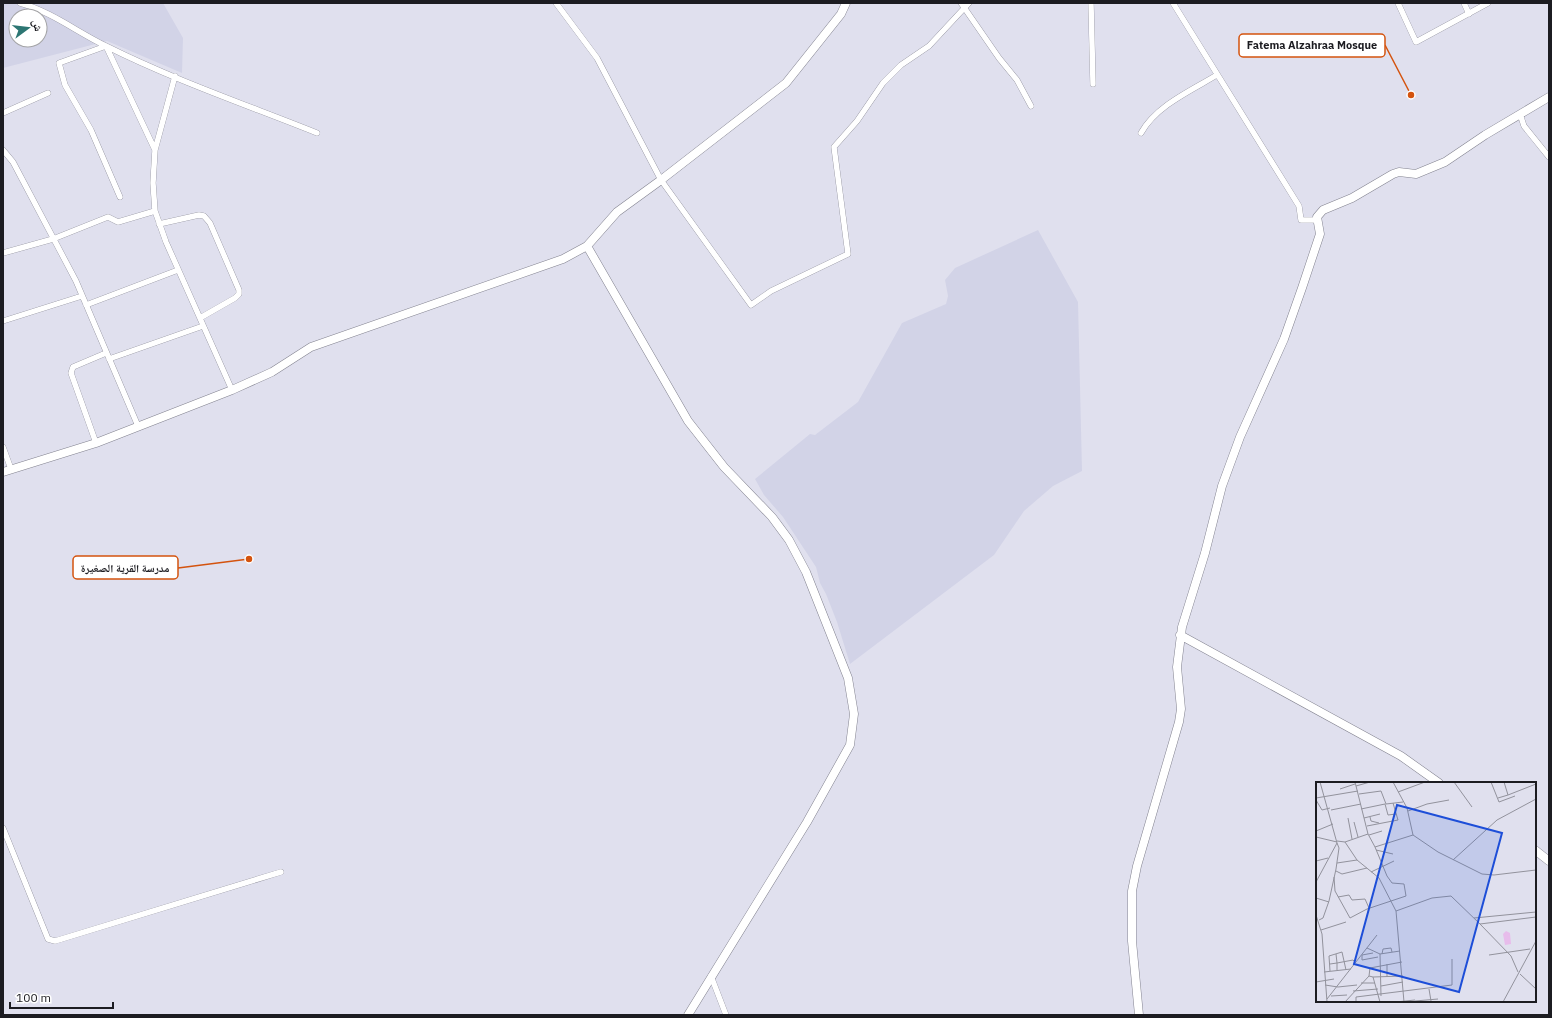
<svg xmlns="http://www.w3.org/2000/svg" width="1552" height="1018" viewBox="0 0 1552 1018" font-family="'IBM Plex Sans','Noto Naskh Arabic',sans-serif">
<rect width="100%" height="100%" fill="#e0e0ee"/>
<path fill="#d2d3e7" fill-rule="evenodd" d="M3,3H163L183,38L182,73L107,41L3,68ZM16,16H40V40H16Z
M1038,230L1078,302L1082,471L1053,486L1024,511L994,555L850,664L837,622L826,594L820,583L816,567L783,517L764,495L755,479L810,434L815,435L858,402L902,323L946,304L948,296L945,280L955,268Z"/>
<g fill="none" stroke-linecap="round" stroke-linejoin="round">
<defs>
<path id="street" d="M20,3C52,12 77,32 106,46C174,80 247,105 317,133
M556,3L597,58L661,180L751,305L771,291L848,254L834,147L857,121L883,83L901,65L929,46L969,3
M961,3L999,58L1017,80L1031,106
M1091,3L1093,84
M1173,3L1299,206L1301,220H1317
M1398,3L1416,42L1488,3
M1464,3L1469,14
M175,76L155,150L153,183L155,211L166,242L232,390
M3,113L48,93
M1520,114L1524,126L1549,157
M1141,133C1156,106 1190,91 1217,75
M3,150L13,162L76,281L138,426
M120,197L91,130L65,85L59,63L106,46L155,150
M159,224L199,215L204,216L210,223L239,290V294L235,298L200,318
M3,253L53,239L108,217L118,222L155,211
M86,305L178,270
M3,321L82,296
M109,359L203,326
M96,443L71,373L73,367L106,353
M3,447L11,469
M3,828L48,939L55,941L281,872
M711,976L726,1015"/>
<path id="secondary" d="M587,246L688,421L724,467L772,517L789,540L806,572L848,678L854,714L850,745L807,822L688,1015
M3,472L96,443L232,390L272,372L311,347L563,259L587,246L617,212L661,180L786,83L841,14L846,3
M1180,635L1401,756L1439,783
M1535,850L1549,861
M1139,1015L1132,941V891L1137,866L1179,722L1181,709L1177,667L1182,627L1205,553L1222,486L1240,437L1284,339L1302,288L1320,234L1317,217L1323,210L1352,198L1393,174L1399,172L1416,174L1445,162L1485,135L1549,97"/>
</defs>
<use href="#street" stroke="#82828f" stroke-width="6"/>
<use href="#secondary" stroke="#82828f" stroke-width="9"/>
<use href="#street" stroke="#fff" stroke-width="5.5"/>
<use href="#secondary" stroke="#fff" stroke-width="8"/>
</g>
<g transform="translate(1316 782)">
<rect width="220" height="220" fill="#e0e0ee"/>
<path d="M190,149L194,151L195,162L189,163L187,152Z" fill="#e7bceb"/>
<path fill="none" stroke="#92929c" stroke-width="1" d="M39,0L52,52L59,65L97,53M77,0L91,26L97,53L122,70L166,92L178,93L220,88M138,0L156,25M175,0L183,20L199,14M40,4L54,0M24,7L39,2M82,10L109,0M43,12L65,9L70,22L87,20M192,13L220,2M0,16L42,9M182,16L192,13L188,0M0,18L6,28L14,26M69,22L72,33L80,32M45,27L69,22M15,28L45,22M92,29L111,22L133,18M54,35L55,39L63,41M32,36L36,57M48,36L64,32M38,40L42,55M51,44L82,38L77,21M0,49L17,42M53,53L66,49M0,55L21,60M21,59L29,60L52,52M29,60L41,78L63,96L80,129L88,220M60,68L77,72M137,78L181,38L220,17M0,79L12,76M21,81L41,78M20,89L26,92L51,86M55,90L78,79M18,95L19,109L34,136L51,127L90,114L88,102L76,101L71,94L59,65M0,100L21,61L4,0M22,115L33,113L36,118L49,117L53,126M0,116L13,120M80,129L116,116L135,114L164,142M0,133L6,152L11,220M158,136L220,130M3,138L7,136L13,119L20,87L23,66L21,61M5,148L30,140M51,166L64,172L84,169M57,171L46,173V178L62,175M64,172L65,214M66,172L67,167L75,166L76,170M173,173L214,167M14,182L21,181L20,172M71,182V195M21,188V181L37,178L39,180M14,189L13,174L26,170L30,188M8,190L35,187M202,190L195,174L164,142L220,135M204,192L220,207M53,194L57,195L64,220M57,195L87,194M0,200L18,197M45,201H59M9,203L22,205L41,203M65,204L87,200M113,207L115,219M37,209L62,207M15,214L31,213M11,217L61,153M99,219L122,217M29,220L53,194L54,186L86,180M40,220V215L136,203V177M80,220L99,218M187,220L220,159"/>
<path fill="#1d4ed8" fill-opacity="0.15" stroke="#1d4ed8" stroke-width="2" d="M81,23L186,51L143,210L38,182Z"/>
<rect width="220" height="220" fill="none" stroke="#1c1c21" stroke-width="2"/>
</g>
<path fill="none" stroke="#d4530e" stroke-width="1.5" d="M1411 95L1385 45M249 559L178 568"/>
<g fill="#d4530e" stroke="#fff" stroke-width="1.5">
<circle cx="1411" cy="95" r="4"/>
<circle cx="249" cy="559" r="4"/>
</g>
<g fill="#fff" stroke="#d4530e" stroke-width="1.5">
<rect x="1239" y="34" width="146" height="23" rx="4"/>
<rect x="73" y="556" width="105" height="23" rx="4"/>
</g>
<g font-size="11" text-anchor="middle" font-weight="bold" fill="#1c1c21">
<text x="1312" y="49">Fatema Alzahraa Mosque</text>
<text x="125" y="572">مدرسة القرية الصغيرة</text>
</g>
<rect width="1552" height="1018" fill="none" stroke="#1c1c21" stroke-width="8"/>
<g transform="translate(28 28) rotate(75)"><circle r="19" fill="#ffffff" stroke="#a4a4a6"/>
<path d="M0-3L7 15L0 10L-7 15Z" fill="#2d7673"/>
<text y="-6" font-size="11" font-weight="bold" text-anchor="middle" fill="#1c1c21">ش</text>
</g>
<path d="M10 1002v6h103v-6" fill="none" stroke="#1c1c21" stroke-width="2"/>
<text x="16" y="1002" font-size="12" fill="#1c1c21" stroke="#ffffff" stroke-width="3" paint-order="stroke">100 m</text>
</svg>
